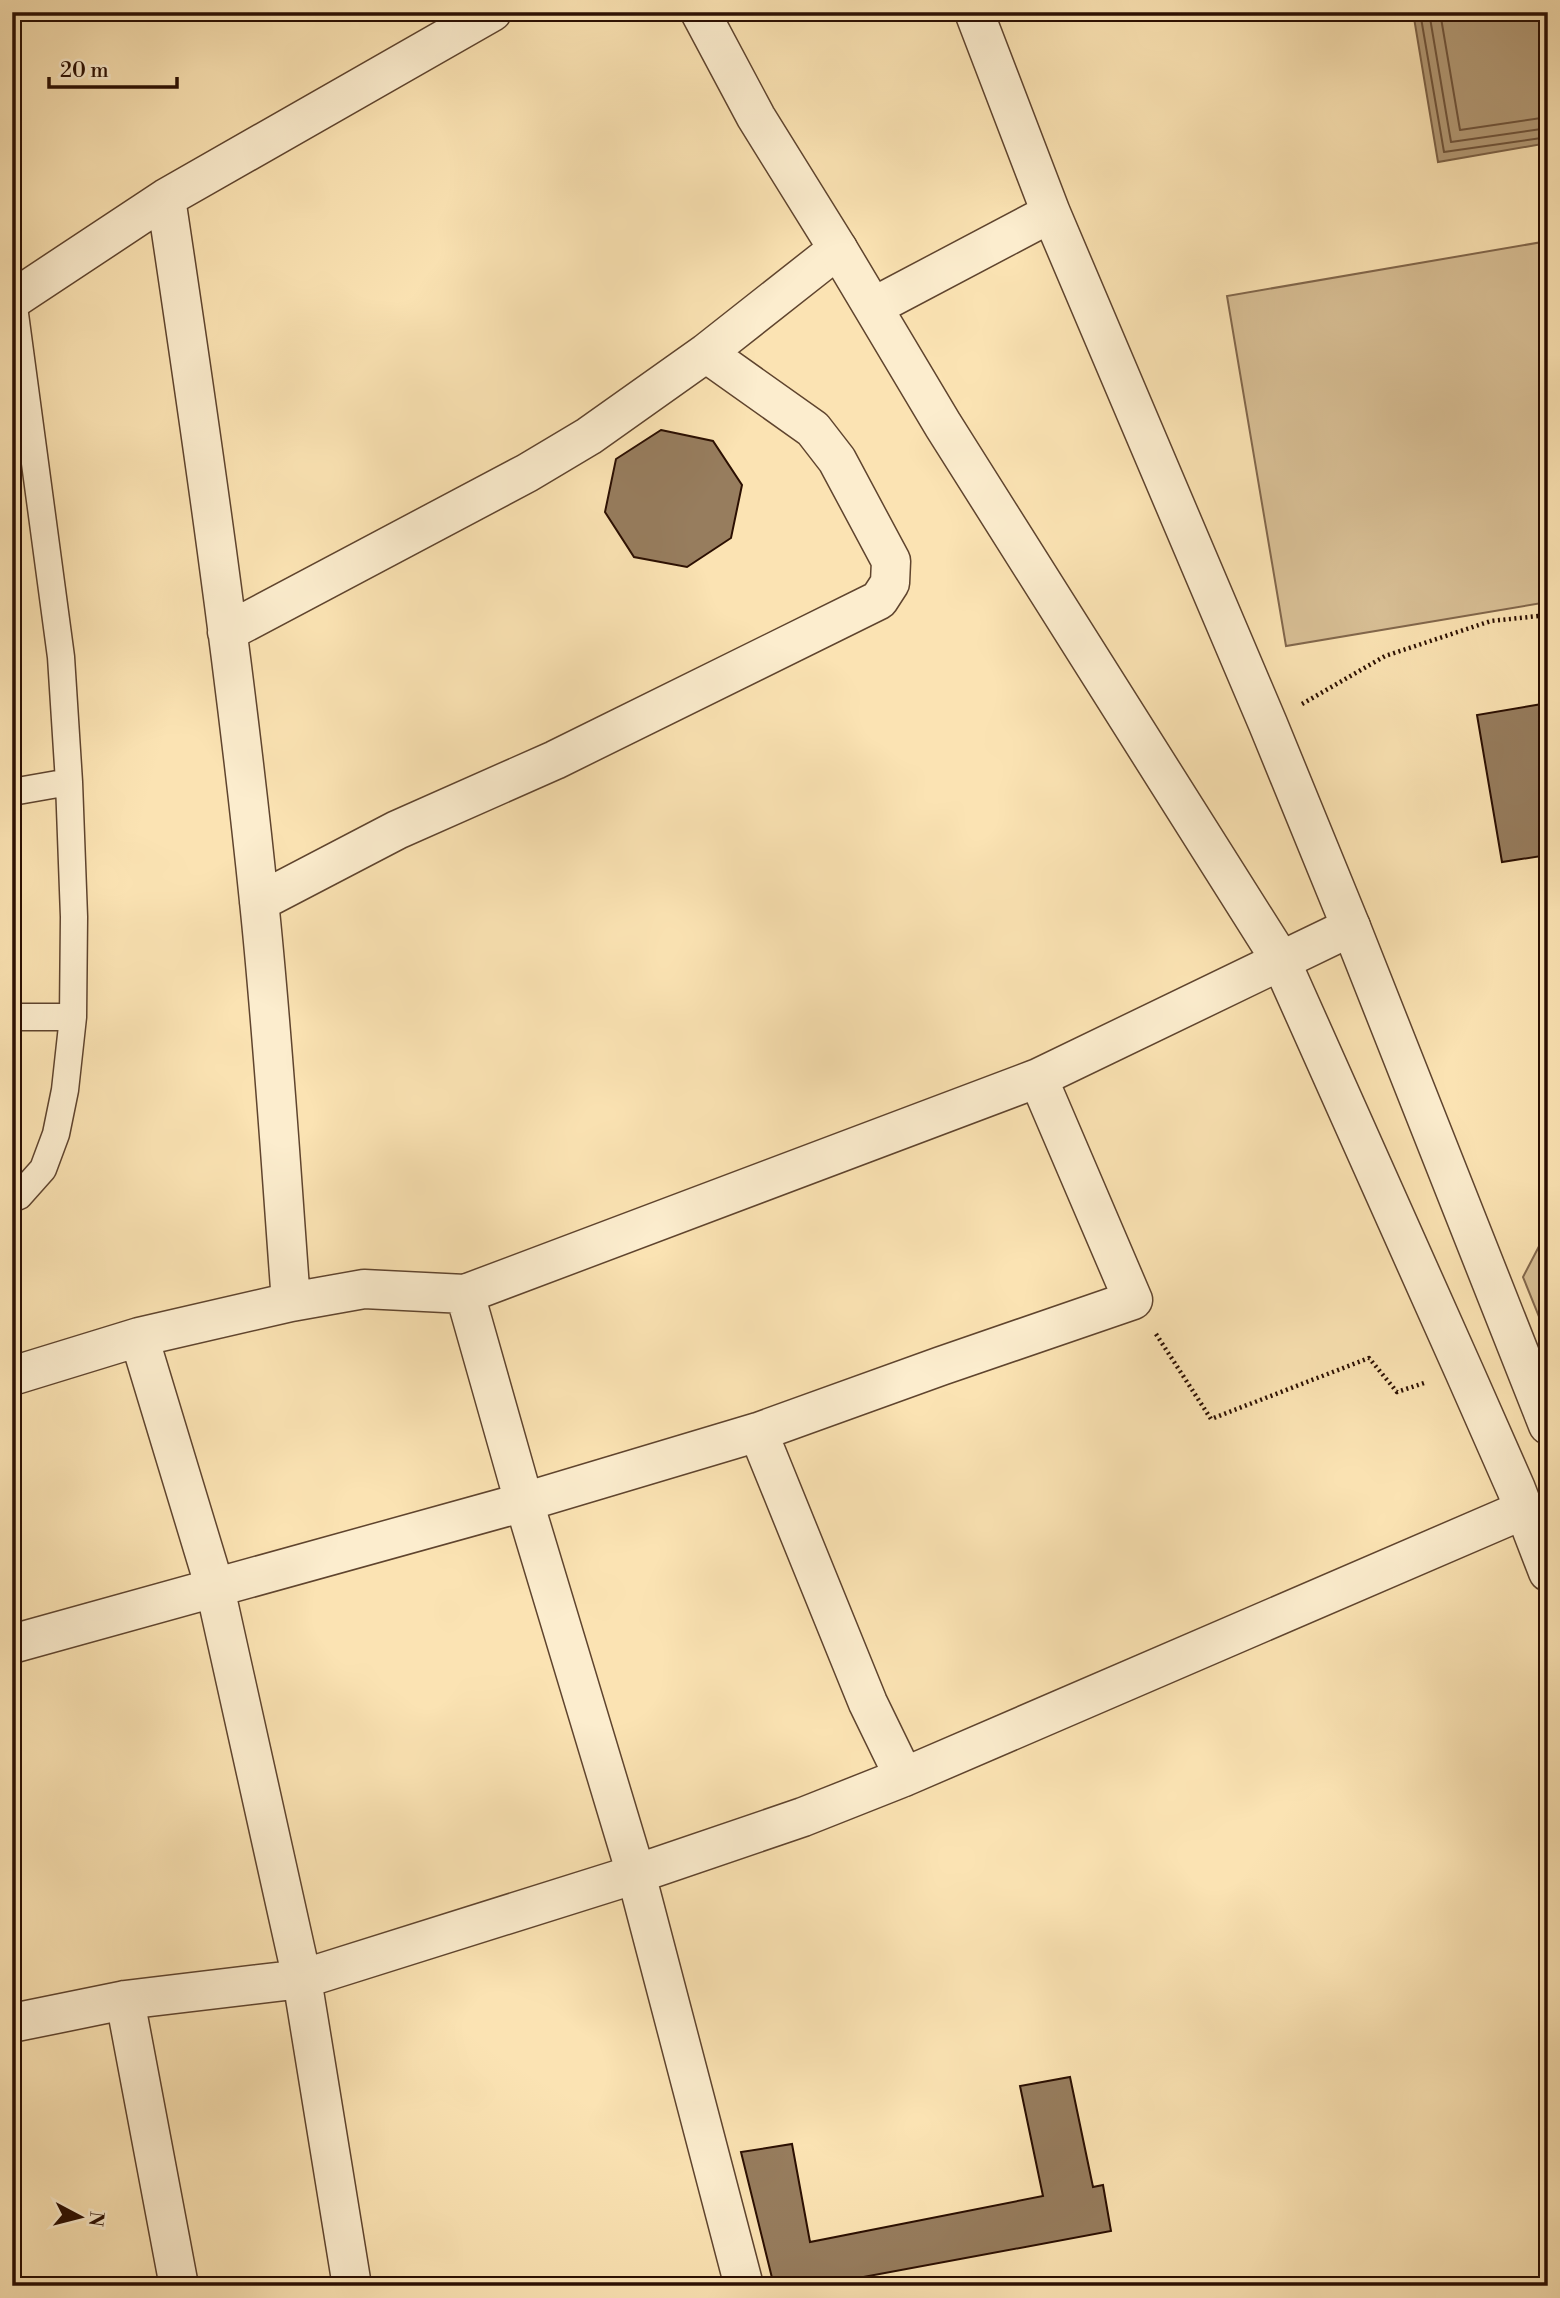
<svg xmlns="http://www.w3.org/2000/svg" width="1560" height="2298" viewBox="0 0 1560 2298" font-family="'Libre Bodoni',serif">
<rect width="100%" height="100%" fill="#fbe3b3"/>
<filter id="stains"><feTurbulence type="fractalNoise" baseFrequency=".00286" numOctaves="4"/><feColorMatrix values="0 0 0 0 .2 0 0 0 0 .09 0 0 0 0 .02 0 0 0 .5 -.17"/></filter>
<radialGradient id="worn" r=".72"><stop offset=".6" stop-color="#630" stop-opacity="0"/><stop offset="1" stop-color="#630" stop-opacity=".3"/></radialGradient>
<path fill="#d8bf95" stroke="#82674c" stroke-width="2" d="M1548,241V602L1286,646L1227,296Z
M1548,1229V1339L1523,1277Z"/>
<path fill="#b49b77" stroke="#7d6348" stroke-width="2" d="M1413,12H1548V143L1438,162Z"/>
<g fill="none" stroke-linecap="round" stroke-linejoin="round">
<path stroke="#70553c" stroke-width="2" d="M1420,12L1444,152L1548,137
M1429,12L1451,142L1548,128
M1440,12L1460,130L1548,117"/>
</g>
<path fill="#977d5e" stroke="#2b0f02" stroke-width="2" d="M661,430L713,441L742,485L731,538L687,567L634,557L605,512L616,459Z
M1548,703V855L1502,862L1477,715Z
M1070,2077L1093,2187L1103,2185L1111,2231L815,2286H774L741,2152L792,2144L810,2242L1043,2196L1020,2086Z"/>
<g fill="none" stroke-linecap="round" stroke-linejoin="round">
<defs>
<path id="service" d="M12,792L69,782
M12,1017H73
M12,1199L19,1196L43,1169L56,1134L65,1090L73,1017L74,917L69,782L61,657L13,299"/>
<path id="minor" d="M166,198C201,432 235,666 259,901C273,1034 281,1169 291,1302
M12,300L166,198L492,12
M227,632L527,473L589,436L706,353L838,249
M259,902L397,830L555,760L879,600L890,583L891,561L837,460L813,429L706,353
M465,1294L524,1502L636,1874L744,2286
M139,1337L215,1588L302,1979L352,2286
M12,1376L139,1337L291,1302L364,1289L465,1294L1038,1078L1351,927
M758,1432L868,1703L904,1777
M12,1644L524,1502L758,1432L941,1366L1133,1300L1038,1078
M125,2000L179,2286
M12,2023L125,2000L302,1979L636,1874L803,1817L904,1777L1523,1510"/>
<path id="tertiary" d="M700,12L756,117L838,249L943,425L1280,959L1464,1371L1516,1489L1548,1572
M974,12L1051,213L1268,724L1351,927L1548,1425
M873,307L1051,213"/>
</defs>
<use href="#service" stroke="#5f442e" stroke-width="29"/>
<use href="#minor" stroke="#5f442e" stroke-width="41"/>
<use href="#tertiary" stroke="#5f442e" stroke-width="41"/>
<path stroke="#2b0f02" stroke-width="4.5" stroke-dasharray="2 3.5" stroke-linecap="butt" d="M1302,704L1385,656L1491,621L1548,615
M1156,1334L1211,1419L1369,1358L1397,1392L1427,1382"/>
<use href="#service" stroke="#fcedce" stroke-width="26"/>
<use href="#minor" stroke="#fcedce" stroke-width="38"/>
<use href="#tertiary" stroke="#fcedce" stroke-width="38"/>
</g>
<rect width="1560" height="2298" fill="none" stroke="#fbe3b3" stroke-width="42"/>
<rect x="14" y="14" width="1532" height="2270" fill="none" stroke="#2b0f02" stroke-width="3.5"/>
<rect x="21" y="21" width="1518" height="2256" fill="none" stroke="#2b0f02" stroke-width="2"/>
<g transform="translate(80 2217) rotate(97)" stroke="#fcedce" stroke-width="5" paint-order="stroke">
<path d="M0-5L12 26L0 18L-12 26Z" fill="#2b0f02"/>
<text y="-10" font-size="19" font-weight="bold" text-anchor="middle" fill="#2b0f02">N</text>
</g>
<path d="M49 77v10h128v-10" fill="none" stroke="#2b0f02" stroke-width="3.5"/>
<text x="60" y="77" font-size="21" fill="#2b0f02" stroke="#fcedce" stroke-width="5" paint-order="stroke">20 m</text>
<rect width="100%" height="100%" filter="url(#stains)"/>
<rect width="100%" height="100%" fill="url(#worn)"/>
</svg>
